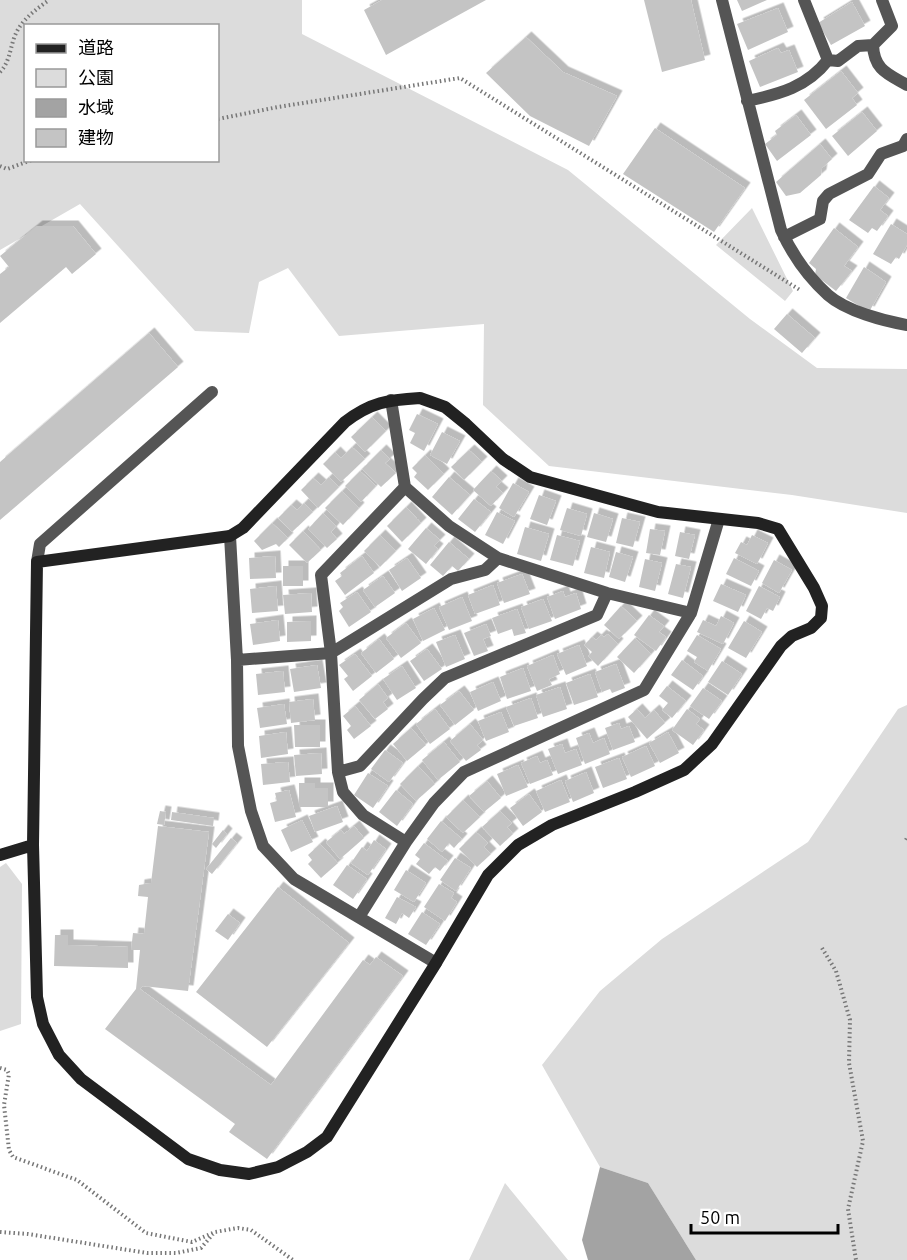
<svg xmlns="http://www.w3.org/2000/svg" width="907" height="1260" viewBox="0 0 907 1260" font-family="Ubuntu,'Noto Sans JP',sans-serif">
<defs>
<filter id="shadow"><feDropShadow dx="5.5" dy="-5.5" stdDeviation="0" flood-color="#0004"/></filter>
</defs>
<rect width="100%" height="100%" fill="#fff"/>
<path fill="#dcdcdc" fill-rule="evenodd" d="M0,0H302V34L568,170L750,319L817,368L907,369V513L792,495L549,466L483,405L484,324L339,336L288,268L259,282L249,333L195,331L80,204L0,250ZM26,26H218V160H26Z
M752,208L793,291L785,301L716,245Z
M907,705V1260H696L648,1183L600,1167L542,1065L600,991L662,939L808,842L898,709Z
M6,863L22,884L21,1024L0,1031V867Z
M505,1183L568,1260H469Z"/>
<path fill="#a3a3a3" d="M600,1167L648,1183L696,1260H588L582,1240Z"/>
<path fill="#c4c4c4" filter="url(#shadow)" d="M382,0H486L386,55L364,10Z
M644,0H691L705,60L662,72Z
M737,0H767L742,11Z
M852,2L865,26L831,45L818,23Z
M778,8L788,32L748,50L737,24Z
M526,37L563,72L617,96L589,146L530,116L486,73Z
M778,48L781,53L789,50L798,72L760,87L749,61Z
M841,71L858,93L852,98L857,105L826,129L804,100Z
M862,112L877,131L848,156L832,136Z
M796,115L811,135L777,161L765,144L777,135L775,131Z
M655,128L745,188L714,232L623,174Z
M820,144L832,159L822,168L821,175L800,193L786,196L776,182Z
M874,186L889,198L880,210L888,216L877,231L872,228L868,233L849,220Z
M891,224L907,234V245L899,259L896,257L891,264L873,254Z
M37,226H73L96,254L72,274L66,267L0,323V274L9,267L0,256Z
M834,228L858,247L844,266L852,271L836,291L815,275L816,269L809,263Z
M864,267L886,282L869,312L846,298Z
M787,314L815,338L802,353L774,329Z
M149,333L178,367L0,520V462Z
M417,414L438,424L424,451L410,443L415,433L409,430Z
M372,417L386,431L365,452L351,437Z
M442,432L460,441L447,464L430,455Z
M352,447L365,459L341,482L323,464L335,452L341,458Z
M381,450L390,459L385,463L396,473L381,487L362,469Z
M469,450L482,462L464,480L451,467Z
M425,455L444,474L428,490L414,477L417,473L412,468Z
M360,471L376,486L361,502L345,486Z
M491,471L502,481L496,487L503,493L491,506L473,490Z
M329,477L339,487L318,508L301,490L313,478L321,485Z
M449,477L470,495L452,515L432,497Z
M513,483L529,492L514,517L499,508Z
M342,491L359,508L343,525L325,508Z
M539,495L556,501L547,525L530,519Z
M474,499L491,512L475,532L458,519Z
M304,503L313,512L292,532L278,518L291,505L297,510Z
M406,507L421,523L402,542L387,526Z
M567,508L587,514L581,536L560,530Z
M497,512L515,521L503,544L485,535Z
M323,513L336,526L331,532L337,539L327,548L308,529Z
M594,513L613,519L606,542L587,537Z
M622,518L640,522L633,547L616,543Z
M272,523L288,538L279,547L276,544L262,550L254,541Z
M525,527L549,534L541,561L517,554Z
M426,528L440,540L434,546L438,549L426,564L408,549Z
M650,529L665,531L660,555L646,553Z
M303,531L321,550L307,563L289,545Z
M680,532L695,535L689,559L675,556Z
M380,535L396,551L380,567L364,551Z
M557,535L580,541L573,566L550,560Z
M752,535L768,543L757,564L735,553L741,542L747,545Z
M449,542L469,559L458,571L452,566L443,576L430,565Z
M591,547L610,552L604,578L584,573Z
M616,552L633,557L625,582L609,577Z
M275,556L276,578L250,579L249,558Z
M362,556L374,573L345,595L335,581L342,576L340,573Z
M407,558L421,578L402,591L389,570Z
M734,558L759,571L751,586L726,574Z
M645,559L662,563L655,591L639,587Z
M774,560L792,570L779,593L762,583Z
M676,564L691,567L683,598L668,594Z
M283,566H303V586H283Z
M522,574L530,594L504,603L497,583Z
M383,576L395,593L375,607L363,590Z
M721,584L746,595L738,612L713,601Z
M493,585L500,605L475,614L468,595Z
M276,586L278,611L252,613L250,589Z
M759,586L780,597L773,611L767,608L761,619L746,611Z
M563,591L565,597L576,593L581,609L555,619L547,597Z
M357,592L371,612L349,627L339,611L343,607L340,603Z
M311,593L312,612L285,614L283,595Z
M462,597L472,621L449,630L439,607Z
M543,599L552,621L529,629L521,607Z
M621,606L637,621L619,639L604,625Z
M434,608L445,630L423,641L413,619Z
M517,609L526,633L514,636L512,629L498,634L492,618Z
M649,615L664,626L659,632L666,637L656,651L634,635Z
M721,616L734,623L723,644L697,632L703,620L716,626Z
M278,620L280,641L253,645L250,624Z
M311,621V641L287,642V622Z
M744,621L762,632L746,658L728,648Z
M406,623L421,643L401,658L386,638Z
M486,624L491,636L483,639L488,651L474,656L464,633Z
M608,634L618,644L598,666L588,656L592,652L584,645L592,637L596,640L601,635L604,637Z
M455,635L465,659L446,667L436,642Z
M697,635L721,649L708,671L694,662L697,657L687,651Z
M635,638L651,654L634,673L617,657Z
M379,639L394,659L376,673L361,653Z
M579,645L587,666L566,675L557,654Z
M427,649L442,669L424,681L410,661Z
M355,654L372,676L353,691L344,679L348,676L339,665Z
M553,655L560,674L549,679L552,685L537,691L527,666Z
M682,660L703,676L693,690L671,675Z
M722,661L742,674L728,695L708,682Z
M616,664L625,688L612,693L610,689L602,692L595,672Z
M317,665L321,688L294,692L290,669Z
M402,666L416,688L397,700L383,679Z
M523,668L531,691L507,699L500,677Z
M283,671L285,692L258,695L256,674Z
M590,674L598,697L574,705L566,683Z
M493,682L501,701L478,711L470,692Z
M378,684L388,698L383,702L388,709L375,719L359,700Z
M667,686L686,701L672,718L662,710L668,703L659,696Z
M560,687L567,709L543,717L536,695Z
M703,688L722,701L709,719L690,706Z
M459,691L474,710L455,725L440,705Z
M531,698L538,718L514,726L506,707Z
M313,699L315,720L291,723L289,702Z
M284,704L287,724L260,728L257,708Z
M355,706L371,726L354,739L347,730L351,726L343,716Z
M435,709L450,729L430,744L416,724Z
M637,709L645,718L654,710L665,723L647,739L628,717Z
M687,709L700,719L696,724L704,730L693,745L672,730Z
M501,712L509,732L486,741L478,721Z
M619,723L621,729L629,726L635,742L613,750L605,728Z
M470,724L483,740L477,745L481,750L466,761L450,741Z
M294,725H320V747H295Z
M411,728L426,745L407,761L393,744Z
M286,732L288,754L261,758L259,736Z
M668,732L679,753L660,763L649,743Z
M589,733L593,743L604,738L610,754L585,764L576,738Z
M444,742L460,762L438,780L422,760Z
M562,744L565,753L576,749L582,765L558,774L548,749Z
M646,746L655,766L631,777L622,757Z
M385,750L403,763L389,782L371,769Z
M321,753L322,774L296,776L294,755Z
M537,756L540,763L547,760L553,775L530,784L521,763Z
M619,758L627,779L603,788L595,767Z
M288,762L290,782L263,785L261,764Z
M518,765L528,787L506,796L497,774Z
M418,766L435,784L416,801L400,784Z
M586,772L594,793L573,802L565,781Z
M368,773L388,786L373,808L354,795Z
M561,780L570,802L545,812L536,791Z
M487,781L501,798L484,812L469,796Z
M299,783H315V788H328V807H299Z
M289,790L296,817L275,822L270,803L277,801L275,793Z
M396,790L413,804L397,826L379,812Z
M529,794L542,812L523,826L510,808Z
M463,800L480,817L463,833L446,817Z
M337,806L343,822L315,832L309,816Z
M160,811L166,812L164,825L157,824Z
M500,811L512,823L507,827L513,834L500,846L482,827Z
M172,812L214,818L213,826L171,820Z
M302,820L313,842L291,852L281,830Z
M441,821L462,839L454,848L449,843L442,852L427,839Z
M158,826L209,832L188,991L143,986L140,989L271,1085L363,960L370,965L376,957L403,976L267,1159L229,1132L235,1124L105,1029L136,989L140,950H131L133,933L144,934L148,897L138,896L139,885L151,883Z
M354,826L364,838L340,859L326,842L341,830L344,834Z
M223,830L227,834L216,848L212,844Z
M476,832L488,843L484,847L491,854L477,867L459,849Z
M231,838L237,843L212,874L206,869Z
M374,840L386,849L368,875L351,863L362,847L367,851Z
M424,843L448,861L440,871L435,867L429,874L416,864L420,859L415,855Z
M320,844L338,863L321,878L308,864L312,860L308,855Z
M455,858L471,868L456,891L440,880Z
M347,865L367,879L353,899L333,885Z
M406,870L426,883L414,902L394,890Z
M439,884L454,893L451,898L457,902L445,921L424,907Z
M278,887L349,943L267,1047L196,992Z
M397,897L416,907L409,918L402,913L396,924L385,918Z
M422,912L440,924L426,945L408,934Z
M228,914L240,923L228,940L215,931Z
M55,935H68V945L128,947V968L54,966Z"/>
<g fill="none" stroke-linecap="round" stroke-linejoin="round">
<path stroke="#777" stroke-width="4" stroke-dasharray="1.5 3" stroke-linecap="butt" d="M0,72C9,63 10,50 14,38C20,21 35,10 49,0
M218,119L278,107L460,78L800,290
M0,166L7,169L32,160
M906,840L907,838
M822,948L836,971L850,1020L849,1063L863,1141L848,1209L856,1260
M0,1068L7,1070L9,1074L4,1105L9,1150L13,1157L77,1180L146,1233L192,1242L215,1232L238,1228L251,1230L293,1260
M0,1232L28,1234L147,1253H176L201,1248L213,1234"/>
<path stroke="#555" stroke-width="12" d="M722,0L781,230C792,254 808,277 828,295C846,311 884,321 907,325
M882,0L892,26L873,45C874,70 888,74 907,85
M828,60L838,61L858,46L873,45
M747,101C780,94 807,87 828,60L804,0
M784,237L820,219L823,201L829,194L868,174L881,154L903,146L907,139
M391,400L405,487L449,526L498,558L607,593L691,613
M405,487L321,575L331,653L338,772L343,792L363,815L406,842
M230,536L237,660L238,746L251,811L263,846L294,879L436,963
M37,562L40,544L212,392
M237,660L331,653L451,579L485,570L498,558
M338,772L360,766L423,699L445,678L597,615L607,593
M359,917L406,842L434,803L464,772L644,690L691,613L719,519"/>
<path stroke="#222" stroke-width="12" d="M420,398L445,407L466,424L503,459L530,477L658,512L758,523L778,529L814,588L822,606L821,618L811,628L792,636L781,646L712,744L684,770L635,792L552,825L518,845L488,875L436,963L327,1137L307,1152L278,1167L249,1174L220,1170L188,1159L81,1079L59,1055L43,1024L37,997L33,845L37,562L230,536L243,528L345,422C371,402 388,400 420,398Z
M0,855L33,845"/>
</g>
<rect x="24" y="24" width="195" height="138" fill="#ffffff" stroke="#999999" stroke-width="1.5"/>
<rect x="36" y="44" width="30" height="9" fill="#222222" stroke="#999999" stroke-width="1.5"/>
<text x="78" y="54" font-size="18" fill="#000000">道路</text>
<rect x="36" y="69" width="30" height="18" fill="#dcdcdc" stroke="#999999" stroke-width="1.5"/>
<text x="78" y="84" font-size="18" fill="#000000">公園</text>
<rect x="36" y="99" width="30" height="18" fill="#a3a3a3" stroke="#999999" stroke-width="1.5"/>
<text x="78" y="114" font-size="18" fill="#000000">水域</text>
<rect x="36" y="129" width="30" height="18" fill="#c4c4c4" stroke="#999999" stroke-width="1.5"/>
<text x="78" y="144" font-size="18" fill="#000000">建物</text>
<path d="M691 1224v9h147v-9" fill="none" stroke="#000000" stroke-width="3"/>
<text x="700" y="1224" font-size="18" fill="#000000" stroke="#ffffff" stroke-width="4.5" paint-order="stroke">50 m</text>
</svg>
